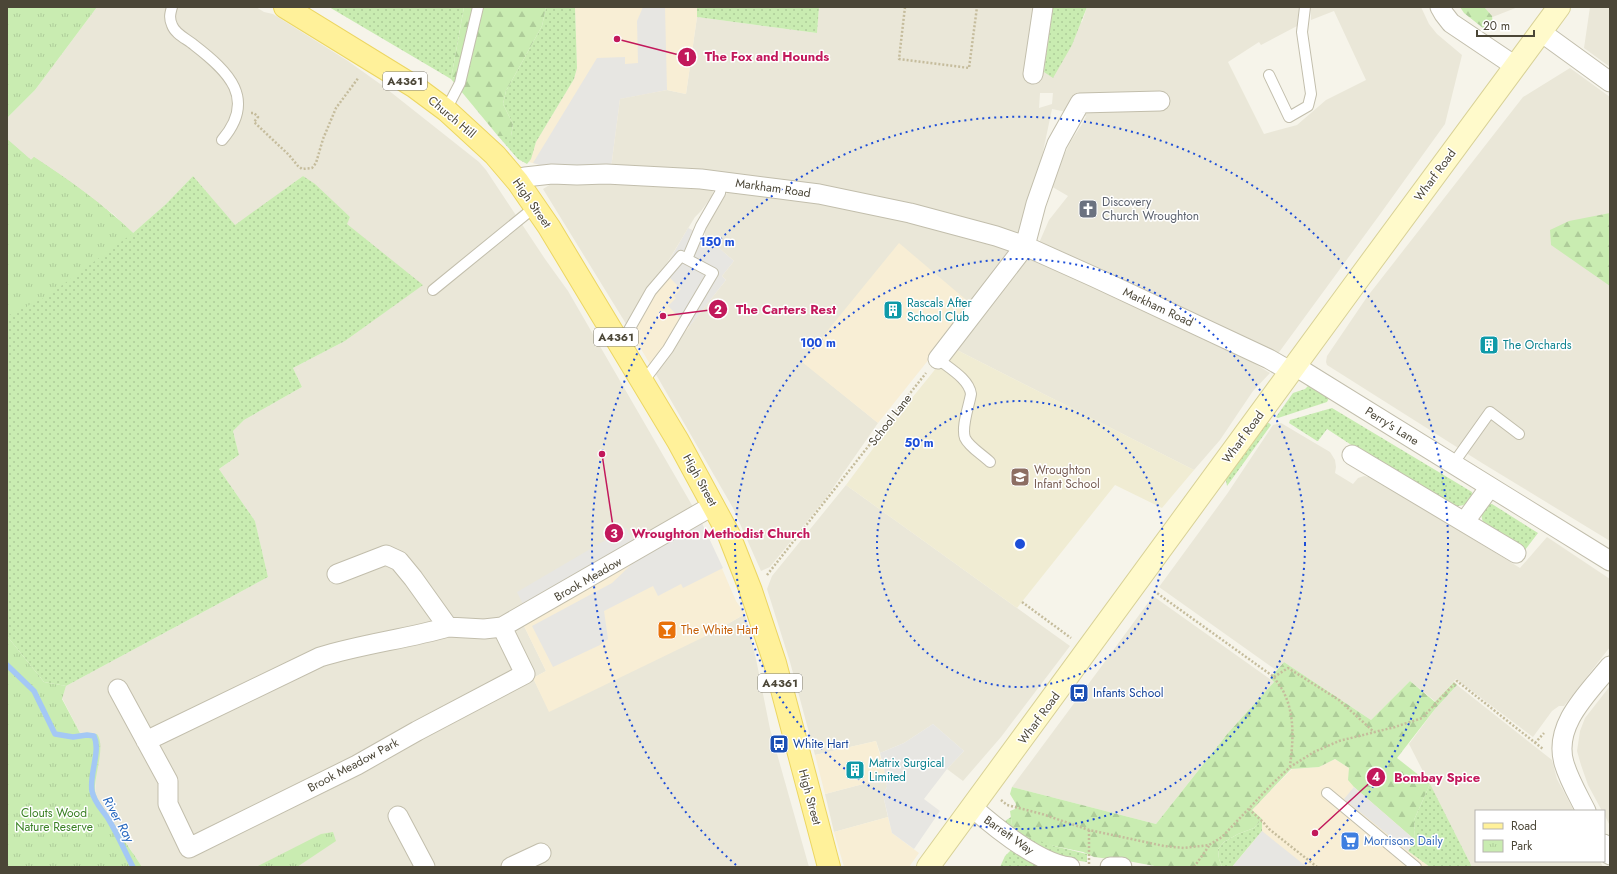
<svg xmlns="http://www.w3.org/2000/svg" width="1617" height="874" viewBox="0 0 1617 874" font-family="Jost,sans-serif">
<defs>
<pattern id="grass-dots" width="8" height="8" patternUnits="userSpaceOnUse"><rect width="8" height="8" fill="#c9ecb1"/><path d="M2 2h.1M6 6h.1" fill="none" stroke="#aecc99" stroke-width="1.8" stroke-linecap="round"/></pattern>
<pattern id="forest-firs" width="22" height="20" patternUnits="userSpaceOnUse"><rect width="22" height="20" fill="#c9ecb1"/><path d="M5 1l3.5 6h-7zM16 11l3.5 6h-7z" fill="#aecc99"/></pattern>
<pattern id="park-tufts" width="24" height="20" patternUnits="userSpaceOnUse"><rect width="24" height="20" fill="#c9ecb1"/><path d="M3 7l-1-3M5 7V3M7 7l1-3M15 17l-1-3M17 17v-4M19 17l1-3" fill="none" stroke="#aecc99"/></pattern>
</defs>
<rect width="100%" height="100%" fill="#f6f4ea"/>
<path fill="#eae7d8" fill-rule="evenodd" d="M97,7H256L264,12L273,14L348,61L383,86L479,162L486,170L545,259L568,291L700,519L524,626L546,671L533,678L543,698L710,634L745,614L756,659L770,729L809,867H142L95,796L97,734L81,735L62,698L66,686L268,577L255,521L219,469L239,455L233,431L244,420L302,387L293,368L345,341L422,285L346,224L350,217L303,176L235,226L193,176L166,204L133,233L113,214L64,178L34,158L31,161L15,147L7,139V118L35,90Z
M819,7H1053L1050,27L1082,22L1087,7H1299L1297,26L1261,45L1259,42L1228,62L1264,134L1297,125L1326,100L1366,80L1334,11L1311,20V7H1421L1429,24L1437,34L1462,55L1445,124L1378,217L1277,355L1039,243L1049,220L1068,196L1049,185L1071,141L1084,121L1086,116L1052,109L1040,166L1021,233L1017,235L611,168L620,98L667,90L686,94L697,17L817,33ZM1040,93H1053L1052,104L1039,108Z
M1468,7H1518L1485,20Z
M1590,7H1610V67L1584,48Z
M1570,68L1610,97V541L1482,463L1327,365L1326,362L1327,356L1367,297L1523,97Z
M554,182L709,185L713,192L712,196L701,211L695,217L628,327L543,189Z
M730,188L777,192L918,223L1012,247L971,304L803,362L878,423L826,498L770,567L761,571L733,508L654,371L726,280L722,276L734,261L705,236V231L707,225Z
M1026,253L1237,353L1270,373L1253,391L1220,440L1194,470L951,347Z
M1281,423L1330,452L1335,460L1336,467L1335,473L1353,484L1358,478L1364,476L1369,477L1382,483L1520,568L1547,537L1610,579V647L1564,706H1559L1552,711L1533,737L1456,679L1436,702L1410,681L1371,720L1284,662L1276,670L1159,587L1227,494L1273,425Z
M846,485L1070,646L1001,737L963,781L947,769L964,751L933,724L904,743L880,753L876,741L815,755L790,662L767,589L772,576Z
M1153,596L1274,682L1228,733L1156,824L1012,787L1098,671Z
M1457,685L1552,760L1557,779L1574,811H1476V861H1600L1603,867H1472L1409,744L1435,709Z
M1610,686V826L1604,814V811H1602L1588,785L1581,765L1577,751L1580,731L1585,718Z
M886,778L887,787L883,795L888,817L834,832L825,794Z"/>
<path fill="#f8eed5" d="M575,7H697V17L686,94L667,90L620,99L611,168L554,169L529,162L536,142L574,79L577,68Z
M688,228L705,236L734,261L722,276L726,280L654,371L628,327L634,320Z
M899,243L971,304L942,343L878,423L802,362Z
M708,536L736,601L745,614L710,634L549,712L533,678L546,671L524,626L528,622L635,561Z
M876,741L884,769L886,778L825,794L815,755Z
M1335,759L1349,768L1415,840L1408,851L1430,867H1232L1247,849L1262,819L1251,810L1292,769L1319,767Z
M888,817L892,833L919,853L909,867H844L834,832Z"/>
<path fill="#f0ecd3" d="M951,347L1194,470L1162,508L1115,485L1017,608L846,485L895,419L933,372Z"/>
<path fill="url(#grass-dots)" d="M329,7H464L451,79Z
M546,7H575L577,68L574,79L536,142L531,159L527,164L518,159L498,136H511L513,124L503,104L506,91L542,26Z
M697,7H819L817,33L697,17Z
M1053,7H1087L1072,45L1053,78L1044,72Z
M7,139L31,160L34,157C69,180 103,204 133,233L166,204L193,176L235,225L303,176L315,184L350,217L347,224L423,285L345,341L293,368L302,387L244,420L233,431L239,455L219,469L255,521L268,577L66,686L44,682L7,636Z
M1308,386L1329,398L1327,402L1278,418L1276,417L1293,393L1305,389Z
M1332,408L1472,492L1473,496C1468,504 1461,508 1453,505L1356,448L1327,429L1318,441H1317L1289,423L1290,420Z
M1265,423H1269L1271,425L1227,486L1225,475Z
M1486,504H1492L1538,533L1525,550L1483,522C1480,514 1482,511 1486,504Z
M1430,784L1472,867H1430L1408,851L1415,840L1414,820Z
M1011,817L1012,825L1054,846L1087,854V862L1053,857L1010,828L1005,821Z
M1262,819V831L1232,867H1222L1219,859L1218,849L1224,842L1238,834L1254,828Z
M1012,849L1040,867H1000L1005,856Z"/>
<path fill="url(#forest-firs)" d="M464,7H546L542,26L506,91L503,104L513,124L511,136H498L451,79Z
M1460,7H1484L1492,16L1493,25L1483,28L1464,13Z
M1610,213V286L1551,245L1550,230L1569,221Z
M1284,662L1371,720L1410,681L1435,702L1454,682L1457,685L1435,709L1397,758L1430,784L1414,820L1415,840L1354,787L1348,780L1349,768L1335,759L1319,767L1291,769L1252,810L1262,819L1254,828L1238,834L1224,842L1218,849L1219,859L1222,867H1160L1133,862L1094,857L1083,852L1054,846L1026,836L1015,830L1012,825L1010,811L1015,809L1016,804L1010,794L1012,787L1156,824L1228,733L1274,682L1270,678Z"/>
<path fill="url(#park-tufts)" d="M7,7H97L35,90L7,118Z
M7,139L31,160L34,157C69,180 103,204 133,233L46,297L7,316Z
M7,636L44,682L66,686L62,699L81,735L97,734C106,746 94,775 95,791C96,803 134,853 142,867H7Z
M333,832L336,841L297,867H256L321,834Z"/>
<path fill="#e7e6e2" d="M643,7H665L667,90L620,99L611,168L554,169L533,163L597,58L625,57V64L638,63L637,21Z
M688,228L705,236L734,261L722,276L726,280L689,327L668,306L676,298L674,296L681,289L663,271Z
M700,519L723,568L683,588L681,584L658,596L653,586L604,611L608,639L600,645L553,667L532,626L612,583L635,561Z
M626,528L636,545L525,608L517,592Z
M933,724L964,751L947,769L924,799L940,811L914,849L892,833L883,795L887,787L884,769L880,753L904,743Z
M1354,787L1415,840L1408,851L1344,799Z
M1262,831L1307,867H1232Z"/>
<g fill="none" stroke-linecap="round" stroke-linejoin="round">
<path stroke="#a4c8f5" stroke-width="5.5" d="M7,665L34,691L55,734L73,737L87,735L94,736C101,751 89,774 92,791C94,803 103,810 109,820C118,835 125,852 133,867"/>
<defs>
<path id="service" d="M172,7C170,14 169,18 172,25C175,34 187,39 194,45C229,72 257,99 222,140
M1269,75L1289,117L1308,106L1311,94L1302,32L1305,7
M446,110L460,83L478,7
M687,259L701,226L720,193L722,181
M433,290L536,206
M621,344L651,291L681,256L713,273L668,349L643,382
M938,359C949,368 969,379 971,394C969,406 961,427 965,438C969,447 983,455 990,462
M1453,464L1490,412L1519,434
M1327,793L1416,867"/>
<path id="minor" d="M1440,7L1444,14L1451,23L1515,66
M1541,32L1610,82
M1033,74L1043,7
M518,182L525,177L552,174L577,175L606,174L701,179L819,194L910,213L996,236L1025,246L1094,277L1269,359L1290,371
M938,359L1025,246L1036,204L1057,144L1080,103L1160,101
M1295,366L1610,561
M1352,455L1516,553
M1465,521L1490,487
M502,627L714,505
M118,689L168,781V804L189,848L357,765L417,731L525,674L502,627L484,629L448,627L413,578L399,561L386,555L337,574
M146,741L320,657C362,644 406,639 448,627
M973,808C997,829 1039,863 1070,867
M1586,811C1578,795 1569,780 1564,763C1553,725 1588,693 1610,666
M398,816L425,867
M1604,844L1610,855
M511,867L541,853
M1110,867H1122"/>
<path id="secondary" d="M928,867L1357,281L1559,7"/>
<path id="primary" d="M285,7L415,87L446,110L495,155L518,182L549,227L678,441L729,535L751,591L775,663L829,867"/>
</defs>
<use href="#service" stroke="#c2beac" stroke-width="12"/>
<use href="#minor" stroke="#c2beac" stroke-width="21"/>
<use href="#secondary" stroke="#d8d197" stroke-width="24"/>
<use href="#primary" stroke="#ecd662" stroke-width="24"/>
<path stroke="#c5bc9c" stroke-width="2.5" stroke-dasharray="2 2" stroke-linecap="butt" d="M905,7L899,59L969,68L977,7
M251,113H254L258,117L254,122L289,155L298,166L302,169L312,168L316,163L323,139L336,108L359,77
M767,575L926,373
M1154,591L1274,677C1277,683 1283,689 1285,695C1295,717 1293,743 1290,766
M1022,602L1071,638
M1274,677L1288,668L1339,700L1374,732
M1535,743L1544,733
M1001,800L1007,805L1042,814L1089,830L1164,846L1184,848L1209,845L1222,837L1273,783L1290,767L1314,752L1339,741L1395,727L1422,718L1457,681L1543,749
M1249,809L1263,822L1269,829L1317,867
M1089,830V864
M1194,867L1209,846"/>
<use href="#service" stroke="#fff" stroke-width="10"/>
<use href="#minor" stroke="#fff" stroke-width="19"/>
<use href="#secondary" stroke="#fffacb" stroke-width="22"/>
<use href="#primary" stroke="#fff19a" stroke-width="22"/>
</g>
<g fill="none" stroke="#1d4ed8" stroke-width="2" stroke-dasharray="2 4">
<circle cx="1020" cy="544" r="143"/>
<circle cx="1020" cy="544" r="285"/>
<path d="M736 865A428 428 0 1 1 1304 865"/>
</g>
<defs>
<symbol id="church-square" viewBox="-11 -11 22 22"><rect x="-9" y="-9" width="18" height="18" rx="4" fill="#6b7280" stroke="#fff"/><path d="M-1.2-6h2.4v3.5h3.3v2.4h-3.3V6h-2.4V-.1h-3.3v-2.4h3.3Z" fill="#fff"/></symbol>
<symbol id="building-square" viewBox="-11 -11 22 22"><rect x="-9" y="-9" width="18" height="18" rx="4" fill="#0f9aa8" stroke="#fff"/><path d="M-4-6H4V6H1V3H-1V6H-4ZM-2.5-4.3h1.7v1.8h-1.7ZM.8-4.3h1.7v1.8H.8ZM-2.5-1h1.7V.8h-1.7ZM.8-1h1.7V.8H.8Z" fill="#fff"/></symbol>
<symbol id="school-square" viewBox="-11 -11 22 22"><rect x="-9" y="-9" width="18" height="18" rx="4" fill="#8d6e63" stroke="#fff"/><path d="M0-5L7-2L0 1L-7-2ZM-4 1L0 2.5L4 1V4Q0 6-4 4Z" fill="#fff"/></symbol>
<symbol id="bar-square" viewBox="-11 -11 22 22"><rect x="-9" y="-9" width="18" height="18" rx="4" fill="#e8710a" stroke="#fff"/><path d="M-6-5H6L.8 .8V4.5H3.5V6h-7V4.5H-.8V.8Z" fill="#fff"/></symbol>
<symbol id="bus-square" viewBox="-11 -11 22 22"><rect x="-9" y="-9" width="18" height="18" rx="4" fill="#1a4fb4" stroke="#fff"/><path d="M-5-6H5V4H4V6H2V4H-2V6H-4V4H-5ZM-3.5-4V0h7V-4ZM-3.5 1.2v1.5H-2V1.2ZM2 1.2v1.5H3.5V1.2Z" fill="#fff"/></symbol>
<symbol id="supermarket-square" viewBox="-11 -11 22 22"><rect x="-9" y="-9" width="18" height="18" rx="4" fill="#3f7fe0" stroke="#fff"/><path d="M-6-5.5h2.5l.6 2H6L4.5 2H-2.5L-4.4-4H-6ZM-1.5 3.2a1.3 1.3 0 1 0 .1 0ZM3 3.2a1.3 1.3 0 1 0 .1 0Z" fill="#fff"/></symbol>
</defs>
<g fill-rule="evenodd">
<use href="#church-square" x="1077" y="198" width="22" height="22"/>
<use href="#building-square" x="882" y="299" width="22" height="22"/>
<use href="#building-square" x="1478" y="334" width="22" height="22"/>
<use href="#school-square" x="1009" y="466" width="22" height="22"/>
<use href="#bar-square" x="656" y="619" width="22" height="22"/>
<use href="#bus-square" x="1068" y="682" width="22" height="22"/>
<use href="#bus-square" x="768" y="733" width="22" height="22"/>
<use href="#building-square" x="844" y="759" width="22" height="22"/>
<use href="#supermarket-square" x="1339" y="830" width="22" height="22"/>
</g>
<g text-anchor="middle" stroke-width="3" stroke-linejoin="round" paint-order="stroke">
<g fill="#fff" stroke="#817e73" stroke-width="1">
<rect x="383" y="72" width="44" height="18" rx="3"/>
<rect x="594" y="328" width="44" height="18" rx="3"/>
<rect x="758" y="674" width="44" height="18" rx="3"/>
</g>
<g font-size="11" font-weight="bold" fill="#4b4637">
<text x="405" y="85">A4361</text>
<text x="616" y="341">A4361</text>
<text x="780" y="687">A4361</text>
</g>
<g font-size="12" fill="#4b4637" stroke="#fff">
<text transform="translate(452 117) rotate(40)" y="4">Church Hill</text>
<text transform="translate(1435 175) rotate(-54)" y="4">Wharf Road</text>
<text transform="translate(773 188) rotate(8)" y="4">Markham Road</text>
<text transform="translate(532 203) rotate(55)" y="4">High Street</text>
<text transform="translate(1158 307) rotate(25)" y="4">Markham Road</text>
<text transform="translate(890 420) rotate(-52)" y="4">School Lane</text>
<text transform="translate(1392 426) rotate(32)" y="4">Perry's Lane</text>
<text transform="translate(1243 437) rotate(-54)" y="4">Wharf Road</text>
<text transform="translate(700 480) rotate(61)" y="4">High Street</text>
<text transform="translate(588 579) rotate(-30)" y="4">Brook Meadow</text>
<text transform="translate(1039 718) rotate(-54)" y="4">Wharf Road</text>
<text transform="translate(353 765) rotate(-28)" y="4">Brook Meadow Park</text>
<text transform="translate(810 797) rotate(75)" y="4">High Street</text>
<text transform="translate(1009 835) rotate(35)" y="4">Barrett Way</text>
</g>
<g font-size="12" fill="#5b616d" stroke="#fff" text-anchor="start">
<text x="1102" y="206">Discovery<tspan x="1102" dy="14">Church Wroughton</tspan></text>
</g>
<g font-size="12" fill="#0d838f" stroke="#fff" text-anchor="start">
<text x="907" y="307">Rascals After<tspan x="907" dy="14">School Club</tspan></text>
<text x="1503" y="349">The Orchards</text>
<text x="869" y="767">Matrix Surgical<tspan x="869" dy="14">Limited</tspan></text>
</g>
<g font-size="12" fill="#785e54" stroke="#fff" text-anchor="start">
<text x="1034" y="474">Wroughton<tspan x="1034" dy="14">Infant School</tspan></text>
</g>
<g font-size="12" fill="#c56008" stroke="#fff" text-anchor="start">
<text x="681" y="634">The White Hart</text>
</g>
<g font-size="12" fill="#164399" stroke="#fff" text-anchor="start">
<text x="1093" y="697">Infants School</text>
<text x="793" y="748">White Hart</text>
</g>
<g font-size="12" fill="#3b8126" stroke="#fff">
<text x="54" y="817">Clouts Wood<tspan x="54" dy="14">Nature Reserve</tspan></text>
</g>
<g font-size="12" fill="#366cbe" stroke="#fff" text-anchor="start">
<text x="1364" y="845">Morrisons Daily</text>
</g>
<g font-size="13" font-style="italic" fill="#2869bf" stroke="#fff">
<text transform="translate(119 819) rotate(61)" y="5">River Ray</text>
</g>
</g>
<circle cx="1020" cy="544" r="6" fill="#1d4ed8" stroke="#fff" stroke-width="2"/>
<g font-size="12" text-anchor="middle" font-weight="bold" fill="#1d4ed8" stroke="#fff" stroke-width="3" stroke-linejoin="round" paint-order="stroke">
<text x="717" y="246">150 m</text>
<text x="818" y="347">100 m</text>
<text x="919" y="447">50 m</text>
</g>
<path fill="none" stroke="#c2185b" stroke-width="1.5" d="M617 39L687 57M663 316L718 309M602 454L614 533M1315 833L1376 777"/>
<g fill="#c2185b" stroke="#fff" stroke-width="1.5">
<circle cx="617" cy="39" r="4"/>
<circle cx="663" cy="316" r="4"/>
<circle cx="602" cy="454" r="4"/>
<circle cx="1315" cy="833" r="4"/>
<circle cx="687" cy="57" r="10"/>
<circle cx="718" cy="309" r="10"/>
<circle cx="614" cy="533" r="10"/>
<circle cx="1376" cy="777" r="10"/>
</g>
<g font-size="12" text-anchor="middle" font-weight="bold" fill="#fff">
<text x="687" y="61">1</text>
<text x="718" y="314">2</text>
<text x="614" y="538">3</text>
<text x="1376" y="781">4</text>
</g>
<g font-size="13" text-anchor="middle" font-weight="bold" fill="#c2185b" stroke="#fff" stroke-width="3" stroke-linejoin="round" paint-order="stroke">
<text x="767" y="61">The Fox and Hounds</text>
<text x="786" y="314">The Carters Rest</text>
<text x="721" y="538">Wroughton Methodist Church</text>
<text x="1437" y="782">Bombay Spice</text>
</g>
<rect width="1617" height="874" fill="none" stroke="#4b4637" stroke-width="16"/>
<rect x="1475" y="810" width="130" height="52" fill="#ffffff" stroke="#b7b5af"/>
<rect x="1483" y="823" width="20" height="6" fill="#fff19a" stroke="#b7b5af"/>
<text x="1511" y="830" font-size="12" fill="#4b4637">Road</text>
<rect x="1483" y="840" width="20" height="12" fill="url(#park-tufts)" stroke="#b7b5af"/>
<text x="1511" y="850" font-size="12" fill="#4b4637">Park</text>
<path d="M1477 30v6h57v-6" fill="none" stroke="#4b4637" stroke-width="2"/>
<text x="1483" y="30" font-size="12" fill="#4b4637" stroke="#ffffff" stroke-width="3" paint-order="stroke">20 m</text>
</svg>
